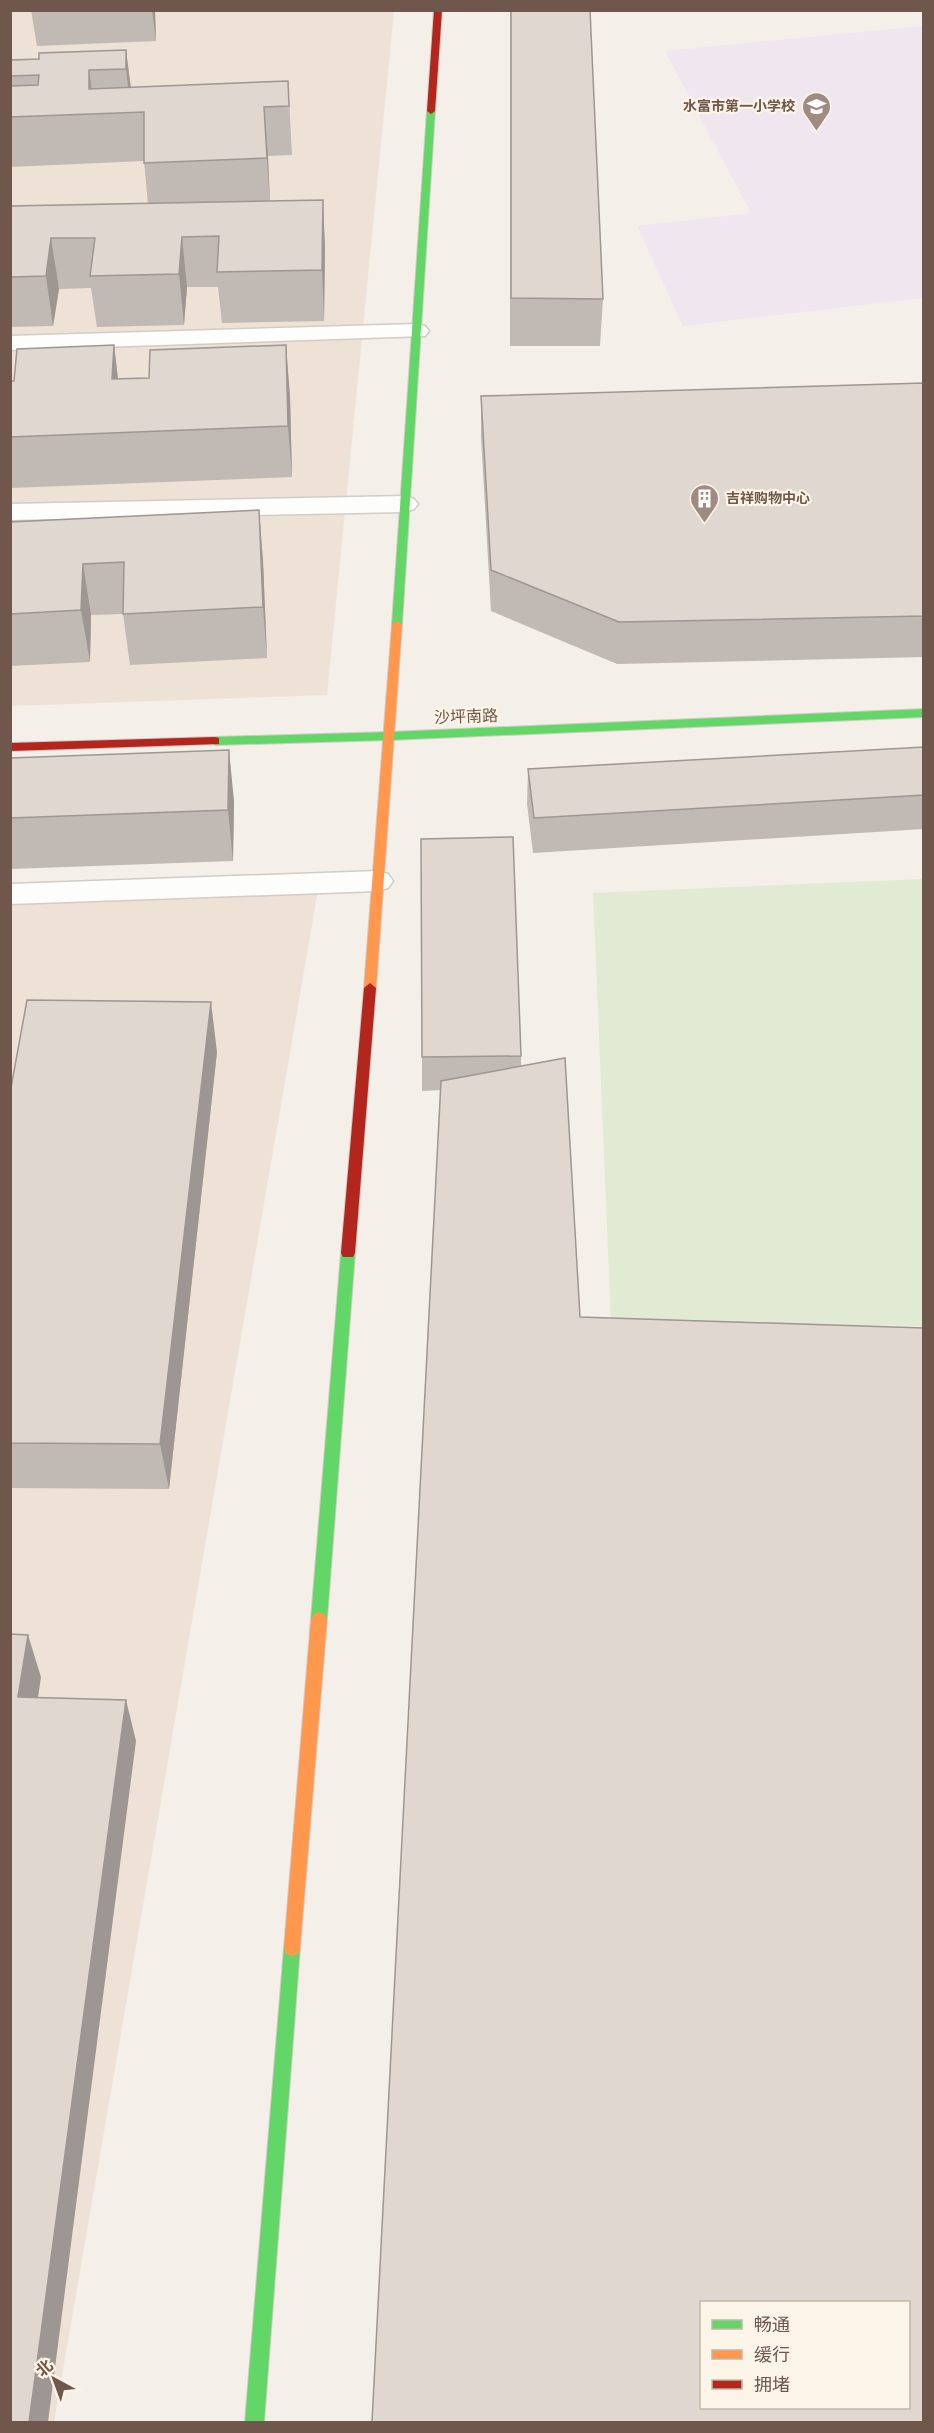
<svg xmlns="http://www.w3.org/2000/svg" width="934" height="2433" viewBox="0 0 934 2433" font-family="'Golos Text','Noto Sans SC',sans-serif">
<rect width="100%" height="100%" fill="#f4efe8"/>
<path fill="#ede2d5" d="M10,11H394L327,695L11,706Z
M318,890L54,2422H10V903Z"/>
<path fill="#f0e6f0" d="M923,26V298L683,326L637,226L751,213L665,51Z"/>
<path fill="#e1ead3" d="M923,879V1326L611,1321L593,893Z"/>
<g fill="none" stroke-linecap="round" stroke-linejoin="round">
<defs>
<path id="street" d="M417,324L425,326L429,331L425,336L10,350V336Z
M405,496L414,499L418,504L414,509L405,512L10,520V504Z
M378,871L388,874L393,881L388,888L378,891L10,904V884Z"/>
<path id="fast" d="M431,108L435,111L402,624L397,627L392,624L427,111Z
M924,709V717L390,740L215,745L209,741L215,737L390,732Z
M348,1248L353,1249L355,1253L327,1619L324,1624L319,1626L314,1624L311,1619L341,1253L343,1249Z
M292,1940L298,1942L300,1948L264,2422H245L284,1948L286,1942Z"/>
<path id="slow" d="M397,621L402,624L376,988L370,993L364,988L392,624Z
M319,1612L324,1614L327,1619L300,1948L298,1954L292,1956L286,1954L284,1948L311,1619L314,1614Z"/>
<path id="jam" d="M434,10H442L435,111L431,114L427,111Z
M215,737L219,738V744L10,751V743Z
M370,983L376,988L355,1253L353,1257H343L341,1253L364,988Z"/>
</defs>
<use href="#street" stroke="#d2ccc5" stroke-width="3"/>
<use href="#fast" stroke="#d3cbc4" stroke-width="2"/>
<use href="#slow" stroke="#d3cbc4" stroke-width="2"/>
<use href="#jam" stroke="#d3cbc4" stroke-width="2"/>
<use href="#street" fill="#fdfdfc" fill-rule="evenodd"/>
<use href="#fast" fill="#63d668" fill-rule="evenodd"/>
<use href="#slow" fill="#ff974d" fill-rule="evenodd"/>
<use href="#jam" fill="#b3261e" fill-rule="evenodd"/>
</g>
<path fill="#c1b9b3" d="M31,10H155L156,41L37,46Z
M510,10H590L603,299L600,346H510Z
M126,50L131,87L288,81L292,155L268,156L270,201L323,200L325,250L324,321L222,323L218,287H187L184,325L97,327L91,288L59,289L53,326L10,327V206L148,204L144,161L10,167L11,60L39,59Z
M114,345L118,379L290,396L292,477L10,488V381H14Z
M924,383V657L617,664L491,611L481,437V396Z
M259,510L263,561L267,658L130,665L123,614L91,615L90,662L10,666V522Z
M924,747V829L533,853L527,804L528,769Z
M10,758L234,801L233,861L10,869Z
M217,1052L169,1489L10,1488V1093Z
M521,1056V1066L580,1317L924,2422L441,1090L422,1091V1057Z"/>
<path fill="#9d9692" d="M152,10H155L156,41Z
M126,50L132,99L131,112L126,69Z
M89,70L95,114L89,89Z
M264,107L268,156L270,207L267,158Z
M323,200L325,250L324,321L322,270Z
M182,237L187,287L184,325L179,274Z
M51,238L59,289L53,326L46,276Z
M114,345L120,396L112,379Z
M286,345L290,396L292,477L288,426Z
M259,510L263,561L267,658L263,607Z
M83,564L91,615L90,662L81,610Z
M229,750L234,801L233,861L228,810Z
M211,1002L217,1052L169,1489L160,1444Z
M28,1635L41,1677L32,1738L18,1697Z
M126,1700L136,1741L48,2422H29Z"/>
<path fill="#e0d7d0" stroke="#9d9692" stroke-width="1.5" fill-rule="evenodd" d="M511,10H590L603,299L511,298Z
M126,50V69L89,70V89L288,81L289,106L264,107L267,158L144,163V112L10,117V86L38,85L39,75L10,76L11,60L39,59V53Z
M323,200L322,270L217,272L219,236L182,237L179,274L90,276L95,238H51L46,276L10,277V206Z
M114,345L112,379L149,378L150,350L286,345L288,426L10,437V381H14L17,349Z
M924,383V616L619,622L491,570L481,396Z
M259,510L263,607L123,614L124,562L83,564L81,610L10,614V522Z
M924,747V795L534,818L528,769Z
M229,750L228,810L10,818V758Z
M513,837L521,1056L422,1057L421,839Z
M27,1000L211,1002L160,1444L10,1443V1093Z
M565,1058L580,1317L924,1328V2422H372L441,1081ZM702,2302H909V2408H702Z
M10,1634L28,1635L18,1697L126,1700L29,2422H10Z"/>
<defs>
<symbol id="school-pin" viewBox="-11 -11 22 30"><path d="M0 17L-7.5 6A9.5 9.5 0 1 1 7.5 6Z" fill="#9e8c82" stroke="#fdf4e8"/><path d="M0-5L7-2L0 1L-7-2ZM-4 1L0 2.5L4 1V4Q0 6-4 4Z" fill="#fff"/></symbol>
<symbol id="building-pin" viewBox="-11 -11 22 30"><path d="M0 17L-7.5 6A9.5 9.5 0 1 1 7.5 6Z" fill="#9e8c82" stroke="#fdf4e8"/><path d="M-4-6H4V6H1V3H-1V6H-4ZM-2.5-4.3h1.7v1.8h-1.7ZM.8-4.3h1.7v1.8H.8ZM-2.5-1h1.7V.8h-1.7ZM.8-1h1.7V.8H.8Z" fill="#fff"/></symbol>
</defs>
<g fill-rule="evenodd">
<use href="#school-pin" x="800" y="90" width="33" height="45"/>
<use href="#building-pin" x="688" y="482" width="33" height="45"/>
</g>
<g text-anchor="middle" stroke-width="4.5" stroke-linejoin="round" paint-order="stroke">
<g font-size="14" font-weight="bold" fill="#6f574b" stroke="#fdf4e8" text-anchor="end">
<text x="795" y="111">水富市第一小学校</text>
<text x="726" y="503" text-anchor="start">吉祥购物中心</text>
</g>
<g font-size="16" fill="#6f574b" stroke="#fdf4e8">
<text transform="translate(466 716) rotate(-2)" y="6">沙坪南路</text>
</g>
</g>
<rect width="934" height="2433" fill="none" stroke="#6f574b" stroke-width="24"/>
<rect x="700" y="2301" width="210" height="108" fill="#fdf4e8" stroke="#c4b5a9" stroke-width="1.5"/>
<rect x="712" y="2320" width="30" height="9" fill="#63d668" stroke="#c4b5a9" stroke-width="1.5"/>
<text x="754" y="2331" font-size="18" fill="#6f574b">畅通</text>
<rect x="712" y="2350" width="30" height="9" fill="#ff974d" stroke="#c4b5a9" stroke-width="1.5"/>
<text x="754" y="2361" font-size="18" fill="#6f574b">缓行</text>
<rect x="712" y="2380" width="30" height="9" fill="#b3261e" stroke="#c4b5a9" stroke-width="1.5"/>
<text x="754" y="2391" font-size="18" fill="#6f574b">拥堵</text>
<g transform="translate(54 2379) rotate(319)" stroke="#fdf4e8" stroke-width="4.5" paint-order="stroke">
<path d="M0-4.5L10 22L0 15L-10 22Z" fill="#6f574b"/>
<text y="-9" font-size="16" font-weight="bold" text-anchor="middle" fill="#6f574b">北</text>
</g>
</svg>
